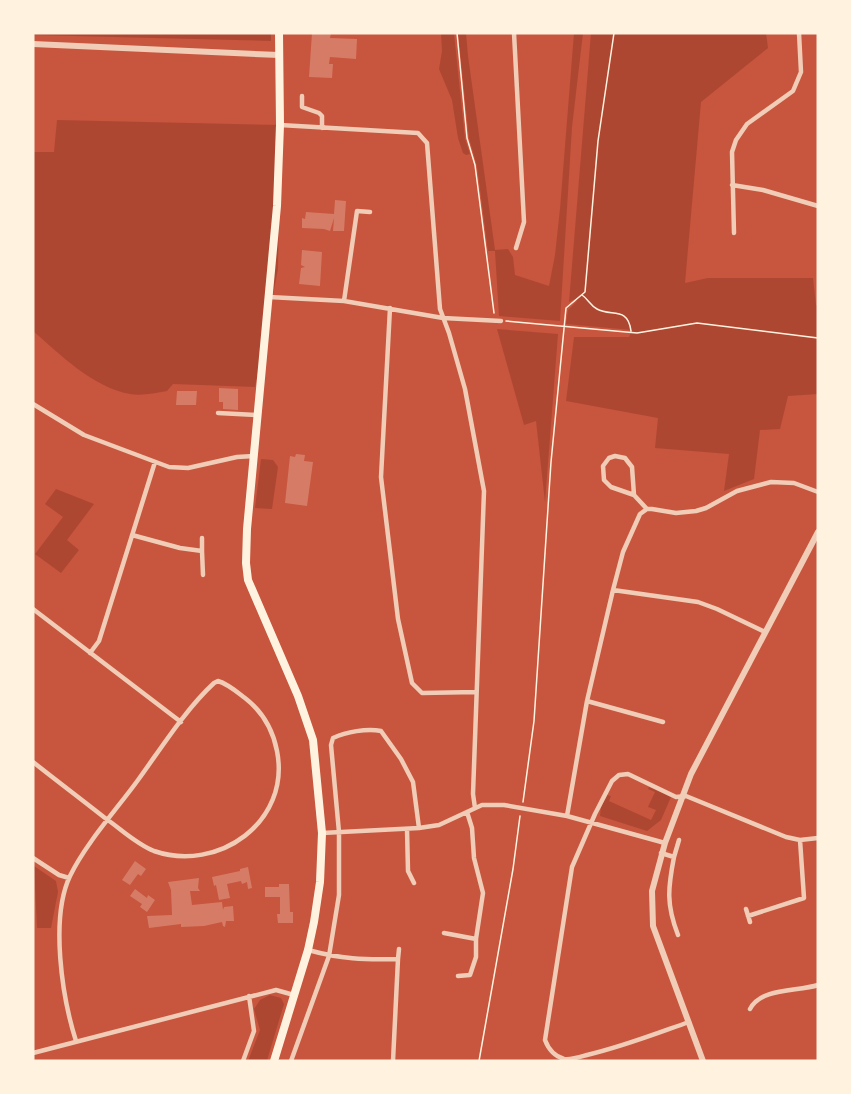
<svg xmlns="http://www.w3.org/2000/svg" width="851" height="1094" viewBox="0 0 851 1094" font-family="'Roboto Condensed',sans-serif">
<rect width="100%" height="100%" fill="#c8553d"/>
<path fill="#ae4732" d="M33,33H271V41L33,35Z
M441,33H454L465,139L470,154L466,155L463,153L458,138L452,100L439,69L442,51Z
M458,33H466L468,56L495,250L508,249L513,257L515,275L549,286L555,255L560,209L574,33H583L572,127L560,321L499,316L495,251H488L477,166L469,138Z
M591,33H766L768,48L701,102L685,283L708,278H813L816,305L818,306V394L788,396L780,429L760,430L754,479L724,491L729,454L655,448L658,418L566,401L574,337H629L632,330L566,324L568,310L577,301L575,299L569,302Z
M57,120L280,125L278,269L255,387L173,384L167,391C155,393 142,396 130,394C92,387 61,355 33,331V152H54Z
M497,329L558,334L545,502L536,421L524,425Z
M261,459L273,460L278,467L272,509L255,508Z
M56,489L94,504L67,540L79,550L61,573L35,554L63,517L45,504Z
M649,787L671,797L661,820L647,831L600,816L601,807L607,795L611,796L609,801L651,820L656,810L648,807L655,792L648,789Z
M34,866L56,881L58,892L51,928H37Z
M270,995L281,998L284,1004L268,1057L267,1061H248L260,1030L254,1009L260,1000Z"/>
<path fill="#d67c66" d="M312,33H331L330,38L357,39L356,59L330,57L329,64H333L332,78L309,77Z
M335,200L346,201L344,231H333L334,218L330,231L324,229L302,228V218L305,219L306,212L334,214Z
M302,250L322,252L320,286L299,284L301,268L305,267L301,265Z
M219,388L238,389V410L223,409V402H219Z
M177,391H197L196,405H176Z
M296,454L305,455L304,461L313,462L307,506L285,503L290,456L295,457Z
M135,861L146,869L141,876L138,874L130,885L122,880Z
M248,867L252,888L248,889L247,882L242,884L241,881L227,884L230,898L219,900L216,885L214,886L212,877L240,871V869Z
M199,878L198,888L200,891H190L192,905L222,902L223,910L224,907L233,906L234,921H226L225,927L223,926L222,922L204,926L181,927V924L149,928L147,916L172,915L171,890L168,882Z
M279,884H289L290,912H293V923H278L277,914H280V897H265V887H279Z
M135,889L147,898L148,895L155,900L147,912L140,907L142,904L130,896Z"/>
<g fill="none" stroke-linecap="round" stroke-linejoin="round">
<path stroke="#fff3e0" stroke-width="1.5" d="M457,33L467,138L475,165L494,313
M582,295C588,299 590,305 597,309C611,317 628,306 631,331
M506,321L637,333L697,323L818,338
M523,802L534,721L551,462L566,308L585,292L598,141L614,33
M479,1061L513,869L520,816"/>
<path stroke="#f1ccb7" stroke-width="4.5" d="M514,33L524,222L516,248
M302,96V107L319,113L322,116V128
M280,125L418,133L427,143L440,309L449,333L465,389L484,491L473,794L475,808
M732,185L763,190L818,206
M734,233L732,152L736,140L747,124L793,91L801,72L799,33
M269,297L344,301L443,318L501,321
M344,301L357,211L370,212
M390,308L381,477L398,619L412,683L422,693L476,692
M33,404L84,435L169,467L188,468L237,457L254,456
M218,413L257,415
M615,456L625,458L632,467L634,495L611,487L604,480L603,466L609,458Z
M634,495L647,509
M132,535L180,548L202,551V538
M202,551L203,575
M613,590L698,602L717,609L765,632
M33,609L181,722
M90,653L99,641L155,462
M587,701L663,722
M33,762C57,781 81,799 105,818C121,829 136,844 154,851C218,873 291,822 277,751C273,730 263,712 245,698C237,692 228,684 218,681L214,683C185,710 162,747 138,780C117,809 86,843 70,876C50,918 62,997 76,1041
M567,816L587,701L613,590L623,552L640,514L647,509H652L676,513L696,511L706,508L737,491L771,482L794,483L818,492
M419,828L439,825L482,805H504L567,816L665,843
M407,829L408,871L414,883
M661,853L674,857C668,888 666,904 678,935
M674,857L679,840
M33,858L59,875L69,878
M746,909L750,922
M748,916L804,898L800,840
M444,933L476,939
M308,950C341,959 364,960 398,959L393,1061
M398,959L399,949
M458,976L470,975L476,957V939L483,893L474,858L472,828L467,812
M750,1009C762,987 797,992 818,985
M689,1022C655,1034 622,1047 587,1055C580,1057 571,1060 564,1059C554,1056 548,1048 545,1040L572,867L595,814L612,781L619,775L628,774L676,797L686,796L786,837L800,840L818,838
M33,1053L276,990L294,995
M243,1061L254,1031L249,996
M291,1061L329,956L339,895V832L331,745L333,738C346,732 367,728 381,731L401,759L413,782L419,828L322,833"/>
<path stroke="#f1ccb7" stroke-width="6" d="M33,44L279,55
M703,1061L653,926L652,891L665,843L691,774L818,532"/>
<path stroke="#fff3e0" stroke-width="8" d="M274,1061L308,950L314,922L320,882L322,833L313,740L298,696L248,580L246,563L247,529L277,206L280,125L279,33"/>
</g>
<rect width="851" height="1094" fill="none" stroke="#fff3e0" stroke-width="69"/>
</svg>
